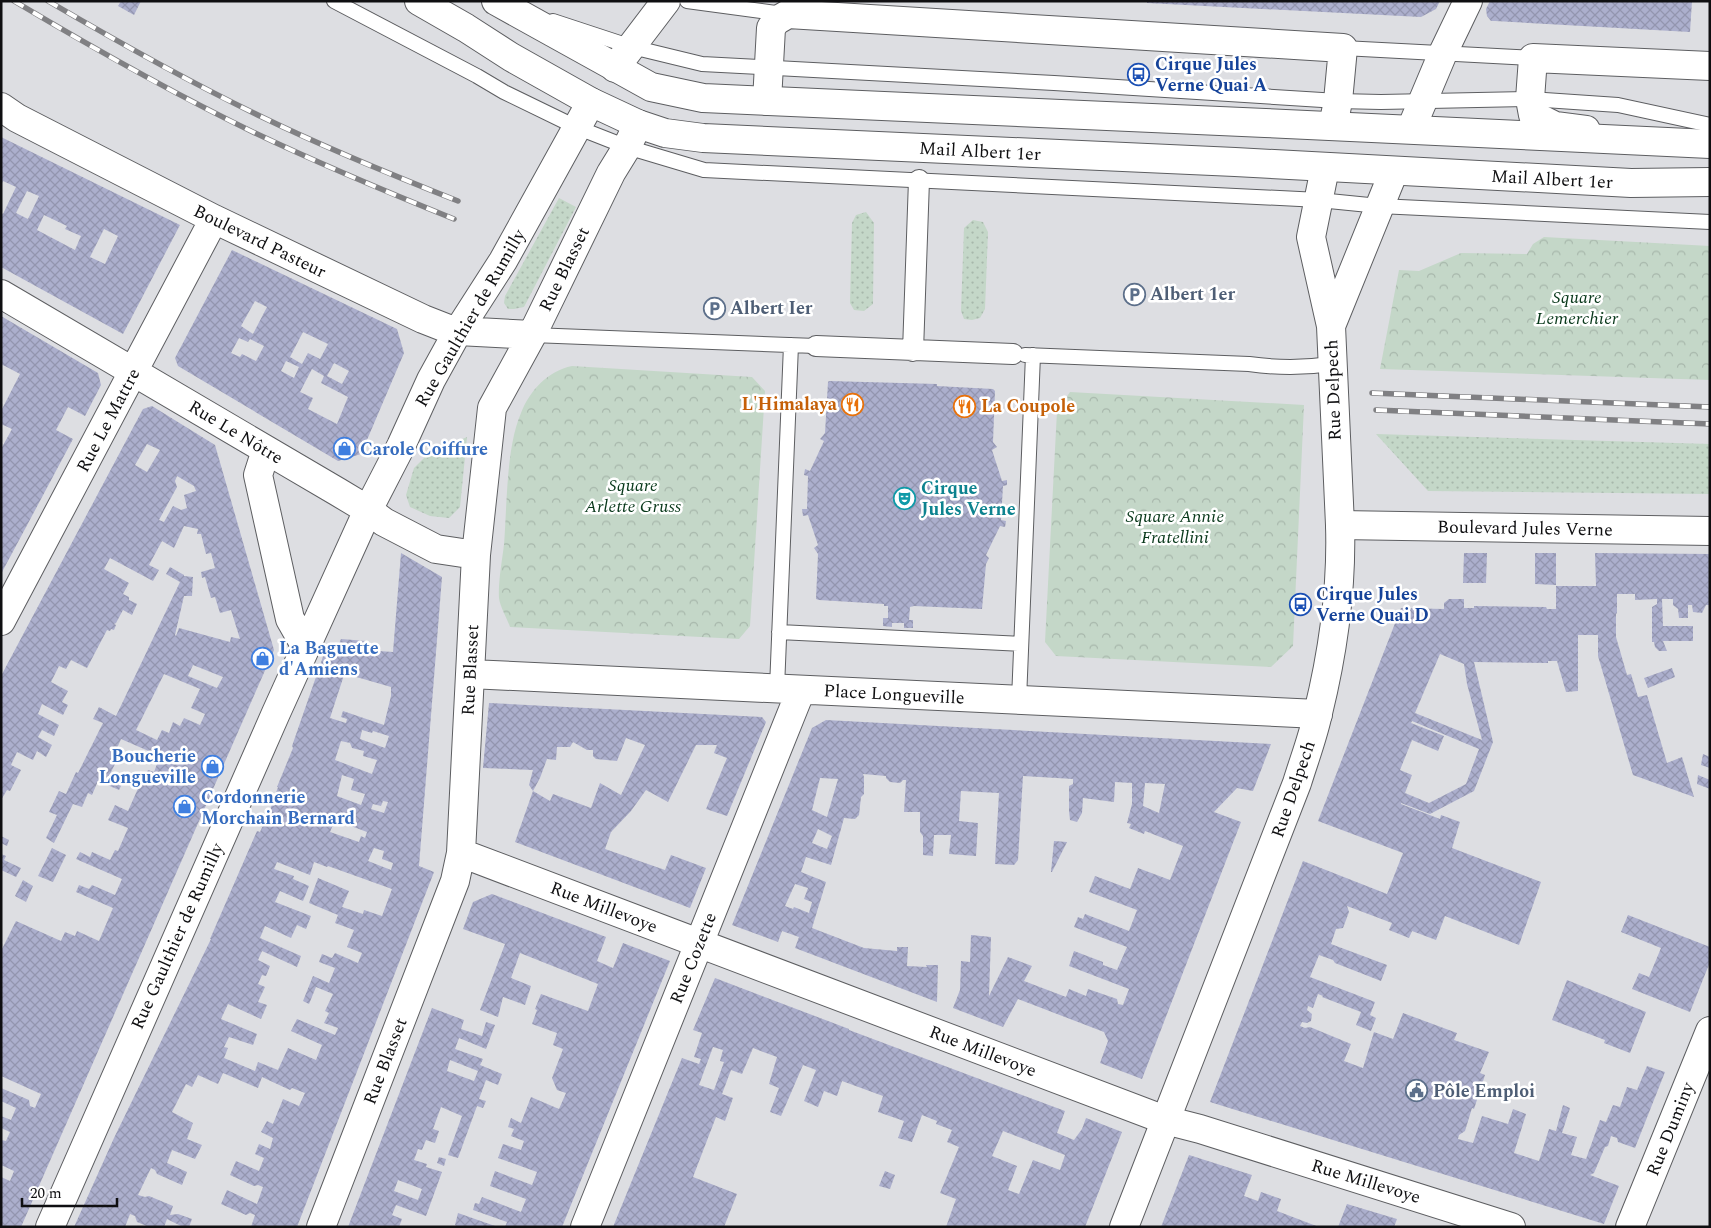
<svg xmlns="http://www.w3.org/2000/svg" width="1711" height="1228" viewBox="0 0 1711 1228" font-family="Spectral,serif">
<defs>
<pattern id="grass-dots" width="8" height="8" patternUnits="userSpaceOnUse" patternTransform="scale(1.25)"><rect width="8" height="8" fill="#c4d7c8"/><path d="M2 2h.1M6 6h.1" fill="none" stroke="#a7b7ab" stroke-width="1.8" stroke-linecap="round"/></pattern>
<pattern id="park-crowns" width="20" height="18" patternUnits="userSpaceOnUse" patternTransform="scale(1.25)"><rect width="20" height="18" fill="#c4d7c8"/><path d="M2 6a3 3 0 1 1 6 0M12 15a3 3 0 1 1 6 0" fill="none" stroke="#a7b7ab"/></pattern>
<pattern id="building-cross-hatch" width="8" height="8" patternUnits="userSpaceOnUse" patternTransform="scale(1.25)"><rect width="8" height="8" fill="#acafcd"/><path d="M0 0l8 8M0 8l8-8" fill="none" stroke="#9395af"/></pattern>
</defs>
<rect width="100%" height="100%" fill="#dddee2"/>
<path fill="url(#grass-dots)" d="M559,198L576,207L524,307L514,309H508L504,303L505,296Z
M866,212L874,223L873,304L864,311L854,310L850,303L852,223L856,215Z
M973,220L983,222L988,232L985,309L980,318L972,320L964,319L961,311L964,228Z
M1376,434L1710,444V494L1428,491Z
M467,437L460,507L449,518L430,516L410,507L406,495L414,468L428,454Z"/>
<path fill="url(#park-crowns)" d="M1544,237L1710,246V380L1380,369L1399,270L1419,271L1461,253L1527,254L1533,244Z
M572,366L752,377L765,391L750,626L739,639L510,627C507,618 500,607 499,598C498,583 502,560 504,545C507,507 506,447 521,413C530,390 548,371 572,366Z
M1070,392L1304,405L1293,646L1271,667L1056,656L1045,642L1057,411Z"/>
<path fill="url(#building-cross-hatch)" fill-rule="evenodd" d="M121,1H141L134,15L118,6Z
M1147,1H1440L1436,9L1421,17L1147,3Z
M1490,1H1692L1690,32L1495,21H1491L1487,16L1486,9Z
M1,137L180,225L123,334L1,267V213L3,214L16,187L3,181L1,185ZM27,191L39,196L28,219L16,213ZM44,215L67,226L65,229L81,236L75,250L37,230ZM104,229L118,236L105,264L90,257Z
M232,250L397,329L404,353L361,454L338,461L178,366L175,358ZM255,301L267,307L253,334L241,326ZM303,332L328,344L320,359L308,353L302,364L290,357ZM239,338L248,342L250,339L264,346L256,361L242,354L240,357L231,353ZM286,361L299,367L294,378L281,371ZM334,363L349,371L342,384L327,376ZM312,369L324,376L321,383L348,397L337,424L308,409L313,398L300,392Z
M1,316L98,373L101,385L85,416L68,407L56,430L73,439L1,574V449L12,429L1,424V411L20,374L1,364Z
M829,381L937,384V386L993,389L995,391L993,442L997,447L992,450L1002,481L1007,480V485L1003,486L1001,520L1006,521L1005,527L1000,526L986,555L989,558L986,564L982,609L914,606L910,607L909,620H913V628H904V623H892V627L883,626V618H888V606H884V604L819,600L816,599L818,554L814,548L818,545L808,515L803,516L802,509H807L808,476L804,475L805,469L810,471L824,441L820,439L825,433L828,382Z
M152,406L215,445L274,650L21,1227H1V1177L10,1181L14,1171L1,1165V1140L6,1141L10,1132L1,1128V1116L11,1120L16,1108L1,1101V1088L29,1100L30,1106L35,1108L41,1094L1,1076V951L16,921L61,941L65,932L75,936L77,931L99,941L113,908L76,892L79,885L89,889L92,885L115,895L122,879L76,859L80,852L90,857L92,852L110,860L115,850L118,851L128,828L108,820L115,805L128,811L144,775H145L148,770L154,772L160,756L121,739L112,760L116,762L109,776L123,782L119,790L98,781L92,795L88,793L82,807L73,804L54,843L46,838L57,815L49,812L59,791L66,794L76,772L78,773L103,723L93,719L99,707L116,716L180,582L166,574L170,567L184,575V576L193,577L192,596H184L175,635L176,636L179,628L230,642L231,637L240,639L231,610L220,613L215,597L211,598L205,577L202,578L201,572L215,568L211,553L206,554L201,534H197L198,529L184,526L174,548L162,541L149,565L159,570L153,581L110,558L104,569L129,583L123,594L129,597V600L137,604L132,615L123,610L116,623L114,624L116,625L114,630L111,629L110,631L107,630L87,668L71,660L66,669L59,666L51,682L68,691L62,702L68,705L63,715L42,704L38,714L59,725L54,736L42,730L38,737L52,745L46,757L37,751L33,760L17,752L11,765L21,770L10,791L7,790L1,800V676L143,409ZM147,444L160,450L147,472L135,465ZM177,476L194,486L196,491L184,495L187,508L181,510L173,506L164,522L159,520L177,487L175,481ZM193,665L223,677L217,688L188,676ZM164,674L200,689L191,708L205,714L200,725L184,718L180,726L173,722L169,733L162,730L157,740L136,730Z
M401,553L442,577L419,866L434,872L297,1227H251L255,1215L250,1213L246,1215L221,1204L227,1190L257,1204L263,1187L258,1185L254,1186L230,1175L236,1161L259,1171L264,1158L255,1154L259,1144L270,1149L273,1138L261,1132L267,1121L273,1124L283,1099L299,1106L305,1093L292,1088L290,1090L262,1077L258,1088L223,1073L218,1084L198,1075L192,1087L186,1084L172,1112L193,1123L187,1139L202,1145L195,1159L172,1150L167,1163L187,1172L182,1185L157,1174L155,1170L151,1168L138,1195L145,1197L149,1196L173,1206L170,1215L178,1214L192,1219L189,1227H183L167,1219L164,1227H149L137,1222L135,1216L130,1214L125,1227H74L114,1138L211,939H210L257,831L260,832L270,810L278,787H277L293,748L292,746L325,651L335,654L341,639L366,641L365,650L393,652ZM346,669L353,672V676L391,687V696L384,725L343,711L341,717L347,719L346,723L330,718ZM362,730L372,733L373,731L389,736L385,748L360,739ZM341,741L350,743L352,748L364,751L363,756L377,760L372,774L335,760ZM342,775L354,779L351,790L365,794L361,805L337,796ZM383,801L388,802L384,813L371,809L373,804L381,806ZM335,820L367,832L365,838L361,836L359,842L330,832ZM374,848L384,851L382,859L393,863L391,870L368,861ZM277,862L310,875L314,862L327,867L328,866L392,889L382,916L364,910L363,914L342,907L349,891L318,878L309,903L338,915L335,923L354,930L347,947L362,953L358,963L335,953L332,958L322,954L319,962L335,968L329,983L313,976L303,1001L309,1004L316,987L333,994L325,1011L329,1013L324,1023L338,1028L335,1035L297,1019L291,1031L322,1045L316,1060L288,1048L278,1070L258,1062L255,1071L224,1058L228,1048L224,1047L229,1037L253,1045L257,1034L221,1019L228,1004L261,1019L267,1005L258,1002L265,987L258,984L262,975L266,976L270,966L258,960L262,951L297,967L301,956L260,938L265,926L291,938L297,925L306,929L311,916L275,902L280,891L303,901L309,886L293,879L294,876L274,869Z
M1464,553H1487L1486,583H1463Z
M1535,553H1556V585L1535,584Z
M1595,553L1710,554V605H1706L1702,613L1693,612L1692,605H1688V618H1679L1678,609L1673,605V599H1662L1663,626H1693V641H1663L1667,651H1659L1655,647L1654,642H1652V607L1657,604V599L1635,600V594H1617V613L1616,614V637L1627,675L1631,674L1638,697L1647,695L1667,763L1682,757L1694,797L1633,775L1598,656V635H1578V691L1566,692L1557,661H1548V663L1474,662L1493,742L1474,791L1430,814L1401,803V804L1440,819L1441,815L1460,822L1452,848L1541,882L1519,945L1445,916L1436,940L1412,931L1409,938L1389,930L1392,923L1347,906L1349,912L1343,928L1336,929L1331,944L1387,965L1381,981L1335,963L1333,960L1319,955L1310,977L1375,1002L1370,1015L1376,1018L1371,1031L1356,1025L1361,1012L1322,997L1323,996L1318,994L1313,1008L1308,1006L1307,1010L1312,1014L1311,1021L1307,1023L1302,1022L1300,1026L1305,1028L1310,1027L1351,1044L1344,1061L1363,1068L1374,1032L1393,1039L1403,1013L1457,1033L1454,1040L1489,1052L1480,1073L1485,1075L1474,1109L1472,1108L1465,1131L1459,1135L1458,1139L1473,1143L1482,1116L1508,1124L1513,1109L1526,1114L1514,1153L1539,1161L1549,1129L1556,1131L1563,1105L1570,1108L1562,1133L1577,1137L1571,1155L1586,1159L1600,1120L1606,1122L1613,1105L1620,1107L1627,1087L1637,1090L1647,1066L1665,1072L1635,1148L1618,1142L1617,1138L1611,1136L1608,1146L1605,1147L1594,1173L1590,1175L1619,1186L1604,1224L1210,1102L1303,861L1387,894L1403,853L1318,821L1401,608L1444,609V603L1449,599H1464V608H1474V606L1546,607L1547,609H1556V586H1596ZM1440,654L1464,664L1467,684L1482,740L1415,713ZM1412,721L1479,749L1466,784L1429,803L1405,793L1412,775L1400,770L1412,740L1438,751L1444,736L1411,723Z
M1672,668L1675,677L1648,688L1644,678Z
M489,703L762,717L766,722L727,816L706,809L727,758L714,753L717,745H696L668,802L646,790L631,811L611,832L605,849L665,870L671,855L706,868L690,908L515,842L533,791L529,785L533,770L483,768ZM626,738L645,745L621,795L600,783L591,808L553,794L550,801L533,791L540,778L547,759L556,760L557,747H570L573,742L587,750H593V756L596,759L617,761Z
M826,720L1271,744L1253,791L1237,788L1214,812L1241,822L1142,1079L1100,1063L1108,1041L1104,1032L1018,999L1003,1027L953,1008L960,990L961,961L970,962L971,935L991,937L989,996L1008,957L1032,966L1024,981L1066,997L1069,989L1086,996L1088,989L1117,999L1118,1004L1123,1005L1129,989L1069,966L1074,951L1103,962V965L1117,970L1127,947L1074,927L1078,917L1083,919L1085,914L1129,931L1137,910L1089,892L1095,876L1130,889L1138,868L1170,880L1183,846L1145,831L1144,834L1129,828L1131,824L1127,823L1132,804V783L1115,782L1114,802L1083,798L1082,813L1077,822L1070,820L1069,811V786L1073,784V779L1023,776L1018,860L1014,865L995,864L999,793L961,791L959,821L978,823L976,856L949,854L951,835H934L933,856L923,855V836L920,832V812H904L906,780H903L900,783L890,782L886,778V776L863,774L864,777V794L861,797L859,815L855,819L844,818L831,865L806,857L801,872L826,882L812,928L864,948L897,951V947H908L907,966L927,967L926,965H938L937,1002L795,948L799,937L782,931L778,942L732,925L812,728ZM820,778L838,779L827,817L812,810ZM1145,783L1165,784L1159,813L1143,806ZM818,829L832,836L827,849L812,843ZM795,884L808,888L804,899L812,902L809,913L794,907L793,909L785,906Z
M1703,754L1710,757V768L1701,765Z
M1698,775L1710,780V789L1697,784Z
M1,836L9,840L7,846L1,843Z
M1054,841L1067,842L1052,872H1051Z
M52,848L66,855L53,882L38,876Z
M1,854L6,856L4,860L21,868L16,877L1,870Z
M23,880L33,886L26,902L15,896Z
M492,894L606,937L597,961L613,968L623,943L670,961L562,1227H505L507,1222L473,1210L475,1203L479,1204L482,1197L521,1212L526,1199L490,1186L495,1171L532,1185L537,1172L498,1158L503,1144L521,1150L524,1141L511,1136L514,1129L508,1127L511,1118L521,1123L531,1097L559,1109L566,1093L557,1090L552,1078L563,1049L553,1045L557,1033L532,1024L537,1010L535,1009L541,994L588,1011L598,984L520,953L511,978L531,986L525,1005L503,997L498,1017L480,1010L505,944L463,929L473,902Z
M1628,915L1710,947V962L1690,1012L1632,989L1639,973L1649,977L1661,948L1621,932Z
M715,978L849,1029V1030L1065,1111L1057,1133L1074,1140L1082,1129L1086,1118L1122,1132L1085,1227H946L956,1199L940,1193L959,1147L947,1142L952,1130L936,1124L937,1121L922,1115L912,1142L898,1138L904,1121L878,1112L883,1096L842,1081L837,1096L824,1091L818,1107L804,1101L816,1070L803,1065L781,1116L770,1112L779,1088L769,1084L777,1057L753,1048L742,1074L731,1070L722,1094L733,1098L725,1121L716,1117L693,1177L737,1194L724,1227H613L682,1058L699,1064L701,1059L694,1057L702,1033L693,1030ZM713,1047L723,1050L720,1061L724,1062L714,1090L699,1085ZM1003,1131L1065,1155L1060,1170L1033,1160L1019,1194L1008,1190L1017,1166L992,1156Z
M1567,980L1646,1012L1630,1053L1604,1043L1605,1040L1552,1020Z
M432,1008L464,1020L461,1029L482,1036L486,1022L495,1025L486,1049L459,1038L455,1049L483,1059L480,1065L502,1074L498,1085L486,1080L479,1099L486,1101L483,1108L477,1106L458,1158L448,1155L462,1116L441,1107L433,1129L439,1131L435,1143L426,1140L422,1150L418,1149L414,1160L427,1164L426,1167L442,1172L426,1216L396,1205L392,1215L402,1219L399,1227H348ZM450,1060L478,1071L474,1081L447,1071ZM398,1180L422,1189L418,1200L394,1191Z
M1189,1155L1252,1175L1244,1196L1258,1201L1261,1192L1281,1199L1277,1211L1319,1227H1161Z
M439,1157L446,1159L444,1166L437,1163Z
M885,1171L895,1175L890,1189L879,1186Z
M1347,1204L1397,1219L1394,1227H1338Z
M458,1213L495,1226V1227H458L455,1225Z"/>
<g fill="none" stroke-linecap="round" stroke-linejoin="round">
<defs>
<path id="service" d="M334,1L477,76L504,92L576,127L627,147L704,170L1319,200L1379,206L1710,222
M687,1L783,14
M553,21L632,47L702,64L1054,83L1338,101L1381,102L1530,99L1618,105L1710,125
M1343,48L1533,58
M532,335L816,346
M1025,355L1249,364C1277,368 1304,368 1331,364
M779,632L1021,644
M777,688L791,345
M1019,700L1033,355"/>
<path id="pedestrian" d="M816,346L1013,354
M913,351L919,180"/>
<path id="minor" d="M615,68L666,1
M767,101L771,28L776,21L788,14L1343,48L1338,101L1333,126
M1,107L17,118L214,219L423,319L446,328L458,331L532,335
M1411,129L1443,53L1468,1
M1586,130L1555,126L1533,115L1530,99L1533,58L1710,66
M1,294L338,492L368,510L384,522L436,549L476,555
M266,450L258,475L290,619L306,647
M1340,525L1710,531
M1,621L214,219
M470,674L1318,714
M461,853L1165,1120L1200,1129L1511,1227
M50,1227L276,713L368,510L401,446L431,380L458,331L503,261L591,102
M321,1227L455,881L461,853L476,555L492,408L532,335L611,173L627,147L638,124
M585,1227L801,690
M1630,1227L1710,1031"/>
<path id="tertiary" d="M1331,326L1394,171
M1124,1227L1297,783C1304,760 1313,737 1318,713C1333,652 1342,587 1340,525L1331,326L1311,237L1325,168"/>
<path id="secondary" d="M419,1L466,28L511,57L591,102L638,124L665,133L703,138L1235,162L1631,183L1710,182
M496,1L651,87L703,98L1265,123L1710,144"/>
</defs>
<use href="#service" stroke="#5d5e61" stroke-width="16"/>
<use href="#pedestrian" stroke="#5d5e61" stroke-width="22"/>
<use href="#minor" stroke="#5d5e61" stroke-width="30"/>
<use href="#tertiary" stroke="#5d5e61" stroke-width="30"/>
<use href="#secondary" stroke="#5d5e61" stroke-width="30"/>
<use href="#service" stroke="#fff" stroke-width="14"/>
<use href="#pedestrian" stroke="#fff" stroke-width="20"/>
<use href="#minor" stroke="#fff" stroke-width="28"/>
<use href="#tertiary" stroke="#fff" stroke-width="28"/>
<use href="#secondary" stroke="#fff" stroke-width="28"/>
<defs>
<path id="rail" d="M14,1C93,48 172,93 255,133C320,164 387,192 454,219
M48,1C118,42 189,82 262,117C326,148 392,175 458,201
M1372,393L1710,407
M1376,410L1710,424"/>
</defs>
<use href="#rail" stroke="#808083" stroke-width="5.5"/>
<use href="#rail" stroke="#fff" stroke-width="4" stroke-dasharray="11" stroke-linecap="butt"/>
</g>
<defs>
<symbol id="bus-ring" viewBox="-11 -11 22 22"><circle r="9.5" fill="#fff" stroke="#1a4fb4" stroke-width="1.5"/><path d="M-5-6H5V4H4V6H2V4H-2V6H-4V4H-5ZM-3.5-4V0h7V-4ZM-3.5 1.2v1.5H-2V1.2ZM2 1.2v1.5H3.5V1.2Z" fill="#1a4fb4"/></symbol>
<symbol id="parking-ring" viewBox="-11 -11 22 22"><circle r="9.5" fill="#fff" stroke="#5c6f8a" stroke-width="1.5"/><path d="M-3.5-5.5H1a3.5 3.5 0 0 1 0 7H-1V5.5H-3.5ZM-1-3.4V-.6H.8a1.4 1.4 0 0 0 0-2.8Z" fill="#5c6f8a"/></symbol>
<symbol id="restaurant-ring" viewBox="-11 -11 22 22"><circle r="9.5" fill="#fff" stroke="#e8710a" stroke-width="1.5"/><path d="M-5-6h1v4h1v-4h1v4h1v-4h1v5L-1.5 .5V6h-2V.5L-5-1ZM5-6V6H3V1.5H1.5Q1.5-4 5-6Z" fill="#e8710a"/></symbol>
<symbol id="shop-ring" viewBox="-11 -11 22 22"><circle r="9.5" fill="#fff" stroke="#3f7fe0" stroke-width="1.5"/><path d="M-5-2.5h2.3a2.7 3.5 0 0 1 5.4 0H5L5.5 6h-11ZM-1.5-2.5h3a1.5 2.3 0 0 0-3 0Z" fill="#3f7fe0"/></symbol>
<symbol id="theatre-ring" viewBox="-11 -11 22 22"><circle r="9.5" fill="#fff" stroke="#0f9aa8" stroke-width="1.5"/><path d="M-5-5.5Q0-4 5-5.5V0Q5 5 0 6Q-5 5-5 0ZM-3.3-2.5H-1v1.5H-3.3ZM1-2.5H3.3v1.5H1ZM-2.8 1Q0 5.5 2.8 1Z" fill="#0f9aa8"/></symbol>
<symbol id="civic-ring" viewBox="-11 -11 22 22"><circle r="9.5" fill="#fff" stroke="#5c6f8a" stroke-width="1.5"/><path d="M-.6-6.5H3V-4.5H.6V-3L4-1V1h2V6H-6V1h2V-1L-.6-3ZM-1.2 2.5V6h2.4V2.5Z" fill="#5c6f8a"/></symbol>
</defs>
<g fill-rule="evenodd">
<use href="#bus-ring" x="1126" y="62" width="25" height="25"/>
<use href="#parking-ring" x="1122" y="282" width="25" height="25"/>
<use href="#parking-ring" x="702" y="296" width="25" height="25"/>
<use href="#restaurant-ring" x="840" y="392" width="25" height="25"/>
<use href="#restaurant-ring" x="952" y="394" width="25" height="25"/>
<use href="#shop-ring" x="332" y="436" width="25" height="25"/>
<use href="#theatre-ring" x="892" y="486" width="25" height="25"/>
<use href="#bus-ring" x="1288" y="592" width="25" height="25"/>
<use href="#shop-ring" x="250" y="646" width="25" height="25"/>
<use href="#shop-ring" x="200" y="754" width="25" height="25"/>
<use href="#shop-ring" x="172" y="794" width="25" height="25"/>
<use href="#civic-ring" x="1404" y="1078" width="25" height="25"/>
</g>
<g text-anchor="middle" stroke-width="5" stroke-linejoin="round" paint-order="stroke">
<g font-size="18" font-weight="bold" fill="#164399" stroke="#fff" text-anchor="start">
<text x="1155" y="70">Cirque Jules<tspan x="1155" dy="21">Verne Quai A</tspan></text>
<text x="1316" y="600">Cirque Jules<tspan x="1316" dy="21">Verne Quai D</tspan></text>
</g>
<g font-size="18" fill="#0f0f11" stroke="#fff">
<text transform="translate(980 151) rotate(3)" y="6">Mail Albert 1er</text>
<text transform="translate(1552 179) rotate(3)" y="6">Mail Albert 1er</text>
<text transform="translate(260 241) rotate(26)" y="6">Boulevard Pasteur</text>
<text transform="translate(564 269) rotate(-64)" y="6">Rue Blasset</text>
<text transform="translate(470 318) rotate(-60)" y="6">Rue Gaulthier de Rumilly</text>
<text transform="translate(1333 390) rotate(-92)" y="6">Rue Delpech</text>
<text transform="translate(108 420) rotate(-62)" y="6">Rue Le Mattre</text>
<text transform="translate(236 432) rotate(31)" y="6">Rue Le Nôtre</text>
<text transform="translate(1525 528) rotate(1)" y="6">Boulevard Jules Verne</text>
<text transform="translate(470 670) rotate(-87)" y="6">Rue Blasset</text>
<text transform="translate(894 694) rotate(3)" y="6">Place Longueville</text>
<text transform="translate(1293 789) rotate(-71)" y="6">Rue Delpech</text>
<text transform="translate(604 907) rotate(21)" y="6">Rue Millevoye</text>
<text transform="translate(177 936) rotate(-66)" y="6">Rue Gaulthier de Rumilly</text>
<text transform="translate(693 958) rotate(-68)" y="6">Rue Cozette</text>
<text transform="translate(983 1051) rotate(21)" y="6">Rue Millevoye</text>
<text transform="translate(385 1061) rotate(-69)" y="6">Rue Blasset</text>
<text transform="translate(1670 1129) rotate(-68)" y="6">Rue Duminy</text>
<text transform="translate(1366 1181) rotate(17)" y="6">Rue Millevoye</text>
</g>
<g font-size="18" font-weight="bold" fill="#4e5e75" stroke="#fff" text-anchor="start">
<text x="1150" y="300">Albert 1er</text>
<text x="730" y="314">Albert Ier</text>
<text x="1433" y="1097">Pôle Emploi</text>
</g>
<g font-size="18" font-style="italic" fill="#08381a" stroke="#fff">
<text x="1577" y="303">Square<tspan x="1577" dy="21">Lemerchier</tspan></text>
<text x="633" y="491">Square<tspan x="633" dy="21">Arlette Gruss</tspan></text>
<text x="1175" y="522">Square Annie<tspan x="1175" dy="21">Fratellini</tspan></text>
</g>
<g font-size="18" font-weight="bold" fill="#c56008" stroke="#fff" text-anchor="end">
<text x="837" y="410">L'Himalaya</text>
<text x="981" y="412" text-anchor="start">La Coupole</text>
</g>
<g font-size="18" font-weight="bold" fill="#366cbe" stroke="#fff" text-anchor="start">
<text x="360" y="455">Carole Coiffure</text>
<text x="279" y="654">La Baguette<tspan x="279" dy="21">d'Amiens</tspan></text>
<text x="196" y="762" text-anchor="end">Boucherie<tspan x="196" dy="21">Longueville</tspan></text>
<text x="201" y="803">Cordonnerie<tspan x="201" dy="21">Morchain Bernard</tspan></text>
</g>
<g font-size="18" font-weight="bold" fill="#0d838f" stroke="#fff" text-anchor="start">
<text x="921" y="494">Cirque<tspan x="921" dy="21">Jules Verne</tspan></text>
</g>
</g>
<rect width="1711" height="1228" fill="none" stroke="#0f0f11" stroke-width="5"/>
<path d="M22 1198v8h95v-8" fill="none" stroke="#0f0f11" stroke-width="2.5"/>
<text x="30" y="1198" font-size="15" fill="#0f0f11" stroke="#ffffff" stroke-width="4" paint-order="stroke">20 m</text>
</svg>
